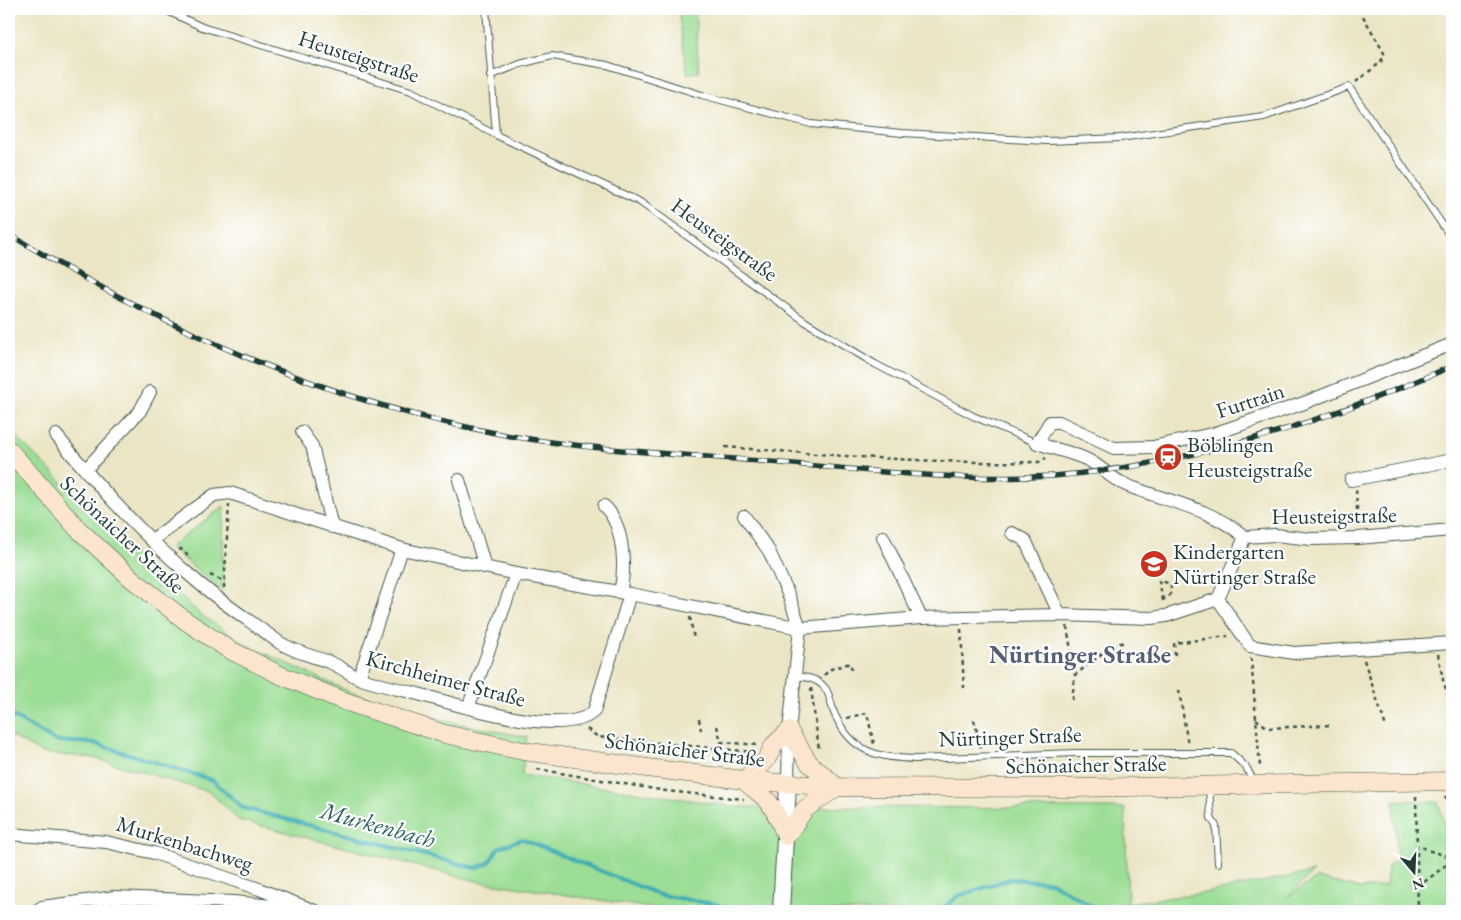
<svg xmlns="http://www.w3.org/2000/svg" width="1461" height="920" viewBox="0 0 1461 920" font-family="'EB Garamond',serif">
<rect width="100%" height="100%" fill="#fff"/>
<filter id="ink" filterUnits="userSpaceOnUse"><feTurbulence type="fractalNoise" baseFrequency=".02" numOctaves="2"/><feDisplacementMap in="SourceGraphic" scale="10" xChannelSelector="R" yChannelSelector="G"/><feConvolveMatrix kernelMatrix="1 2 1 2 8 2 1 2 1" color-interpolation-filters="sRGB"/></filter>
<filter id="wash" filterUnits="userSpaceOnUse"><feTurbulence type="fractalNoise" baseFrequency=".0096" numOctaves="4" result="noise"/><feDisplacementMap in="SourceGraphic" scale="20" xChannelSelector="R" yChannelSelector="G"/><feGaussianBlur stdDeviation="1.12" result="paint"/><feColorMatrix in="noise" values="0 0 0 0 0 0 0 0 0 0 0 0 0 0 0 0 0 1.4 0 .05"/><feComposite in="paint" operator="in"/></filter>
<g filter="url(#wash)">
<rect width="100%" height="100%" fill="#ebe5c5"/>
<path fill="#9cde95" stroke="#5e8e64" d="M678,9H695L699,72L687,73Z
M11,431L132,552L201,615L247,645L350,692L447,721L527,737L522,775L737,807L1125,808L1128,903L1204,893L1314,872L1287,897L1317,878L1360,889L1386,886L1388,866L1397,859L1394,800L1438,802L1452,847L1443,843L1452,850V911H670L476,881L238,820L210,792L94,758L42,753L9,735V432Z
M224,506L222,591L170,547Z"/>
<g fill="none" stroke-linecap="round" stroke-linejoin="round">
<path stroke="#39abb2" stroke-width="4" d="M9,714L55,741L93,743L212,780L243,808L475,868L489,863L498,848L522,839L660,895L714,904L740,911
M940,911L958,896L1010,879L1051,882L1100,911"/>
</g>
</g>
<g filter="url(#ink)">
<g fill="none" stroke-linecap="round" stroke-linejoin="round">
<defs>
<path id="service" d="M163,9L202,27L411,91L496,135L640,202L806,322L875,364L973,416L1037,443
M486,9L496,135
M490,76L520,64L552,56L607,65L702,95L811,124L902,133L1048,141L1120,138L1264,117L1349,87L1452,239
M793,676C806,677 817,678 825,688C831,695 831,709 836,717C853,753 879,758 916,759L1076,753H1231L1246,767L1254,782
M1209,786L1211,818L1216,826L1218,863"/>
<path id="minor" d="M1452,344L1304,403L1216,433L1153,447L1114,448L1059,422H1050L1037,443C1053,449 1072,452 1088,460C1102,467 1111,479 1126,485C1170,503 1207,506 1245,537L1275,535L1311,539L1358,538L1452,530
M302,432L312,446L332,527
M56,435C99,488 147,540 200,584C225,605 253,623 280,643C295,652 312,656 329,662C340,666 349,674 359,678C378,685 399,689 418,694C454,704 566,740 594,711L630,594
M85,470L140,411L150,392
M459,480L485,567
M1351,480L1452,460
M604,506C624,524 626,568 620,592
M744,516L769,551L789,596L800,628L789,731L788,784
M1012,533L1025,540L1060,615
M883,537L921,618
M152,540L214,495L230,493L402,549L516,574L630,594L800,628L921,618L1060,615L1151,618L1166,616L1218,599
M1218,599L1250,646L1294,653L1452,643
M1218,599L1245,537
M359,678L402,549
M468,708L516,574
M9,834L106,842L154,853L259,889L315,911
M36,911L42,907L115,897L233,902L294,908"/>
<path id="tertiary" d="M781,911L788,784"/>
<path id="secondary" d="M9,450L78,529L132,579L186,621L228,649L280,675L344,701L445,734L523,751L655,769L744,780L837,787L1074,788L1452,781
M744,780C752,789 761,793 768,801C776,811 781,824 786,836L805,809L837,787
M744,780L766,760L774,745L789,731L809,763L837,787"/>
</defs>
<use href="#service" stroke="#3e564a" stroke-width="8"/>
<use href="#minor" stroke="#3e564a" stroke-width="14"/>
<use href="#tertiary" stroke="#3e564a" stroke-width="18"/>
<use href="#secondary" stroke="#3e564a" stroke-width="19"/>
<path stroke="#3e564a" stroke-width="2.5" stroke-dasharray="4 4" stroke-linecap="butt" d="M1356,82L1381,62L1384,53L1359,9
M725,447C830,455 934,464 1039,462L1046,458
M1356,490L1358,527
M179,550L181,549L191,559
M210,575L225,582
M224,588L229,504
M1163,600L1159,581L1169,583L1171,586L1170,595L1163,600V604
M690,617L694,639
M1067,626L1075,675
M961,629L964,688
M1438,654L1443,680L1452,708
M1175,655L1174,643L1228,636
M1251,658L1260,766
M1364,660L1386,727
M824,675L831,669L850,663L852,670
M811,688L819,750
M1179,690L1188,745
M1072,700L1075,675L1113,645L1125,642
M847,718L867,713L874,744
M699,719L701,730
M1256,719L1268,728L1332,725
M974,720L981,749
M717,726L721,742L759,745
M587,729L598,737L753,752
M537,769L666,791L744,799
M1416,796L1418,911
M1445,796L1449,804L1452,840
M1418,887L1446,865L1451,857L1427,850L1419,844
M1294,911L1296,904"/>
<use href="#service" stroke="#fff" stroke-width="6"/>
<use href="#minor" stroke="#fff" stroke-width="12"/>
<use href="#tertiary" stroke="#fff" stroke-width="16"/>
<use href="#secondary" stroke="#fce5cf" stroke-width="18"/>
<defs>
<path id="rail" d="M9,234C166,330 327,403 511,436C592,450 676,454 759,461C856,469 955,482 1053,476C1190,466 1327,421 1452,366"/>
</defs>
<use href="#rail" stroke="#1f3d34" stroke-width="5.5"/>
<use href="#rail" stroke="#fff" stroke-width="4" stroke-dasharray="11" stroke-linecap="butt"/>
</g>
</g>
<defs>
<symbol id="station-disc" viewBox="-11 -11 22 22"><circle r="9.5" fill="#c8321e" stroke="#fff"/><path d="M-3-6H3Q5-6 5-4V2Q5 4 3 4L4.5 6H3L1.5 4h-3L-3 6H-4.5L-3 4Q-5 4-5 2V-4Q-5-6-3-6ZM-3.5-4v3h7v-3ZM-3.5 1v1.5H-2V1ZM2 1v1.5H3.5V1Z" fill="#fff"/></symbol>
<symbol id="school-disc" viewBox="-11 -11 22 22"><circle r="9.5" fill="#c8321e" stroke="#fff"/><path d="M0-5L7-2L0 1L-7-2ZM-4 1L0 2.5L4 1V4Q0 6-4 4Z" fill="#fff"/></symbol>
</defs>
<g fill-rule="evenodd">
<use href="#station-disc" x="1152" y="441" width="32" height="32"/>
<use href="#school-disc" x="1138" y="548" width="32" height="32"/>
</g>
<g text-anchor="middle" stroke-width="4.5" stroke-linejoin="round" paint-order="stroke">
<g font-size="22" fill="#1f3d34" stroke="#fff">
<text transform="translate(359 56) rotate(18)" y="8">Heusteigstraße</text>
<text transform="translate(725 239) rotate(36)" y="8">Heusteigstraße</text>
<text transform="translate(1250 400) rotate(-18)" y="8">Furtrain</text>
<text transform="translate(1334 515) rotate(-1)" y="8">Heusteigstraße</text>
<text transform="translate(123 534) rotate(43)" y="8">Schönaicher Straße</text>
<text transform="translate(446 678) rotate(15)" y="8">Kirchheimer Straße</text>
<text transform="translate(1010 736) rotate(-2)" y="8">Nürtinger Straße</text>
<text transform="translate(685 749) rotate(7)" y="8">Schönaicher Straße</text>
<text transform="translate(1086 764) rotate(-1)" y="8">Schönaicher Straße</text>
<text transform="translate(185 843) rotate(17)" y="8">Murkenbachweg</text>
</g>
<g font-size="22" fill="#1f3d34" stroke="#fff" text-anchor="start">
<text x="1187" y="452">Böblingen<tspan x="1187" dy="25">Heusteigstraße</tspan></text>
<text x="1173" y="559">Kindergarten<tspan x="1173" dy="25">Nürtinger Straße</tspan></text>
</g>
<g font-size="24" font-style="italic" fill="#286460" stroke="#fff">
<text transform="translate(378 825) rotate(15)" y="8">Murkenbach</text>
</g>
<g font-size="25" font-weight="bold" fill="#566074" stroke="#fff">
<text x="1080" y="663">Nürtinger Straße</text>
</g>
</g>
<rect width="1461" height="920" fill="none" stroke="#fff" stroke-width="30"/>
<g transform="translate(1414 872) rotate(161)" stroke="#ffffff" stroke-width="4" paint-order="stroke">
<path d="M0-4L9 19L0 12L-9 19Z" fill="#1f3d34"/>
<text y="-8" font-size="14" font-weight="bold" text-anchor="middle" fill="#1f3d34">N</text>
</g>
</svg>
